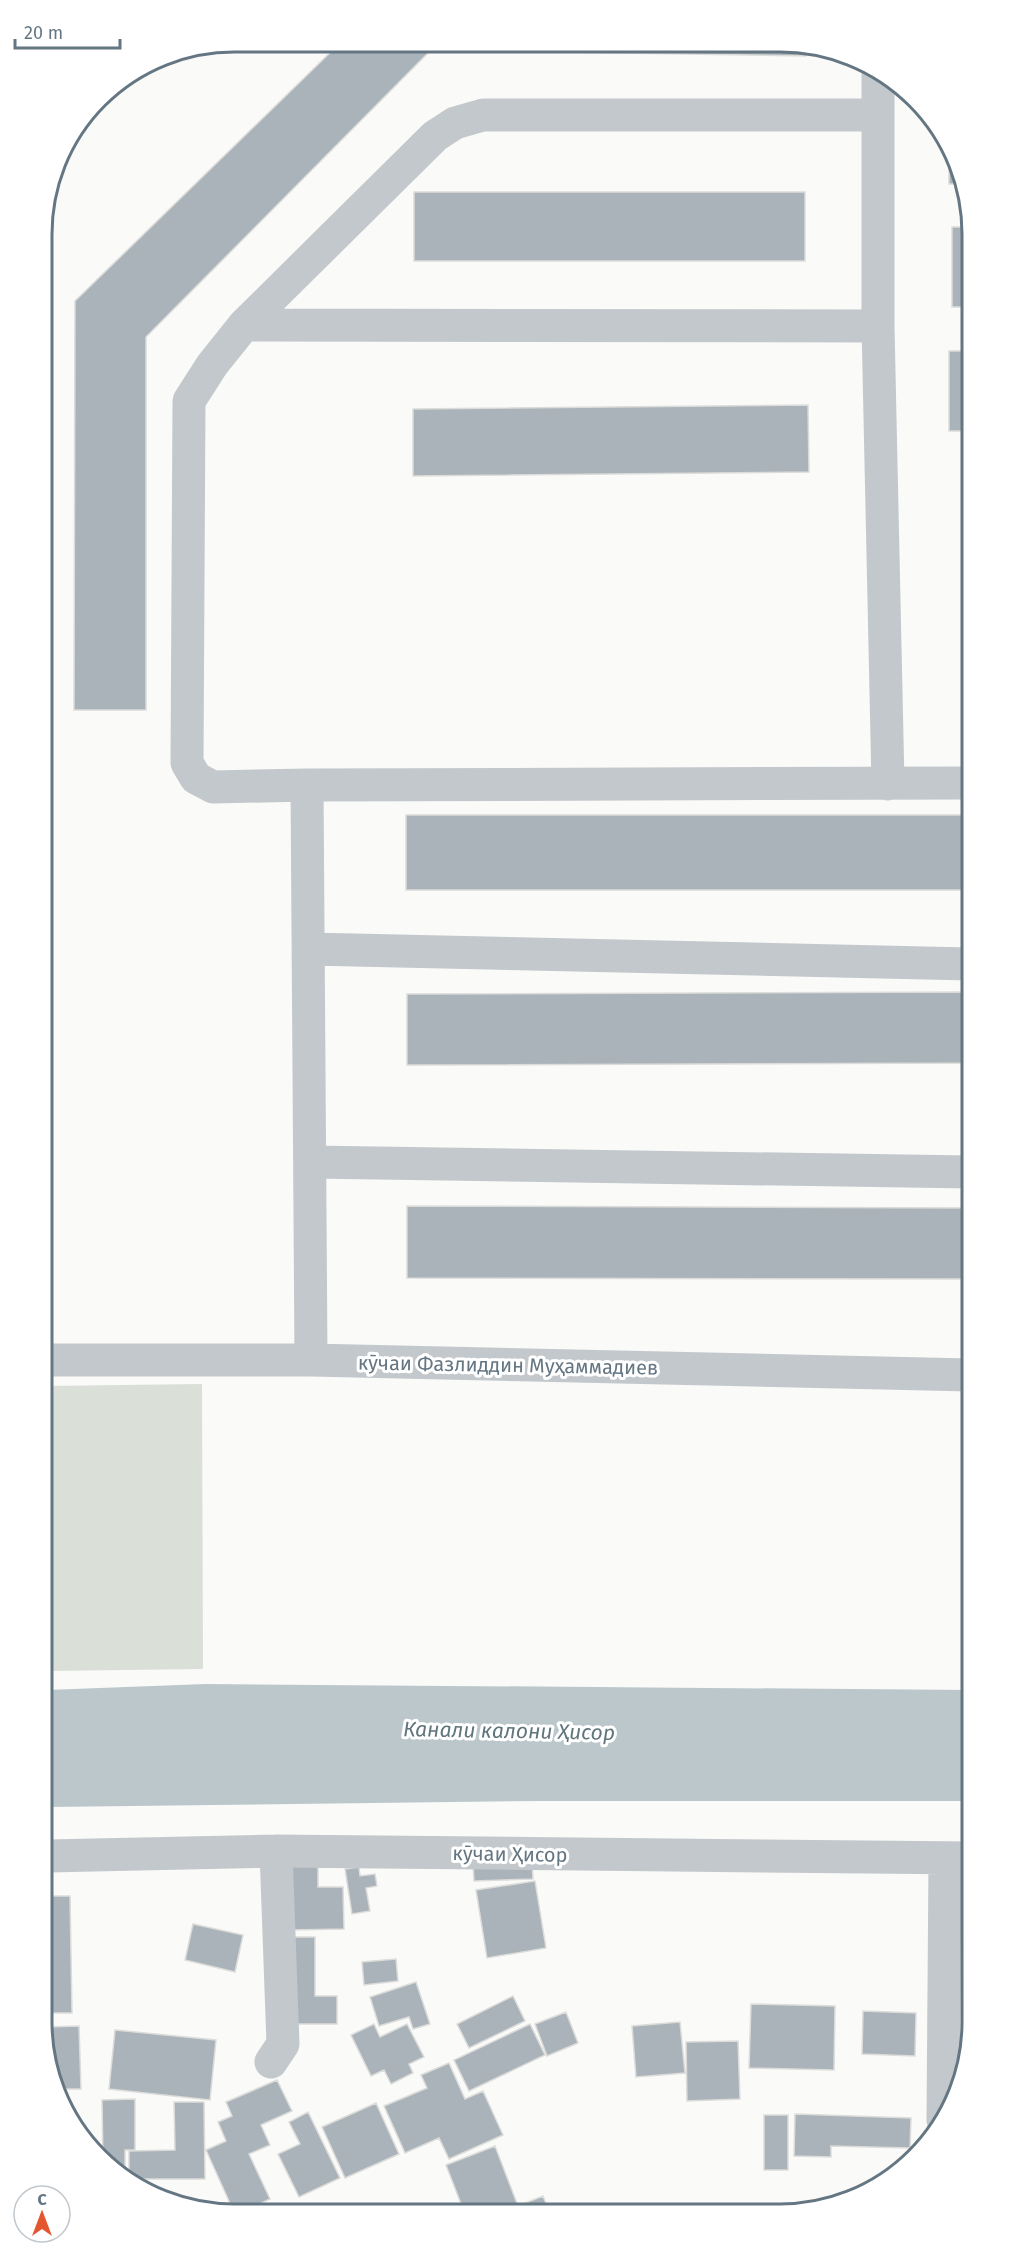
<svg xmlns="http://www.w3.org/2000/svg" width="1015" height="2256" viewBox="0 0 1015 2256" font-family="'Fira Sans',sans-serif">
<rect width="100%" height="100%" fill="#fafaf8"/>
<path fill="#dadfd7" d="M202,1384L203,1669L47,1671L46,1386Z"/>
<path fill="#bbc7cb" d="M206,1684L971,1690L972,1801H537L48,1807L47,1690Z"/>
<path fill="#aab3b9" stroke="#dcdcda" stroke-width="1.5" d="M340,43L805,46L806,56L431,50L146,337V710H74L75,301Z
M949,144L966,184H949Z
M414,192H805V261H414Z
M952,227H966L967,307H952Z
M949,351H967V431H949Z
M808,405L809,472L413,476V409Z
M406,815H968L969,890H406Z
M969,992V1063L407,1065V994Z
M407,1206L970,1208V1279L407,1278Z
M532,1862L533,1879L474,1881L473,1864Z
M318,1865V1887H343L344,1929L290,1930L289,1866Z
M359,1867L360,1876L375,1874L377,1886L366,1888L370,1911L352,1914L345,1869Z
M535,1881L546,1948L487,1958L476,1890Z
M48,1896H70L72,2013H48Z
M193,1924L243,1935L235,1972L185,1960Z
M290,1937H315V1996H337V2024H290Z
M396,1959L398,1981L364,1985L362,1962Z
M416,1982L430,2024L413,2029L409,2017L379,2026L370,1997Z
M513,1996L525,2021L469,2048L457,2024Z
M751,2004L835,2006L834,2070L749,2068Z
M863,2011L916,2013L915,2056L862,2054Z
M566,2012L578,2043L547,2056L535,2024Z
M680,2022L685,2073L636,2077L632,2026Z
M374,2024L380,2037L407,2024L424,2057L409,2064L413,2073L391,2084L384,2070L371,2076L351,2035Z
M530,2024L545,2055L469,2091L454,2060Z
M79,2026L81,2089H57L49,2072V2027Z
M115,2030L216,2040L210,2100L109,2089Z
M738,2041L740,2099L687,2101L686,2042Z
M449,2063L465,2099L483,2091L503,2135L449,2159L439,2138L405,2153L384,2106L427,2088L421,2075Z
M277,2080L292,2111L261,2125L270,2145L249,2154L270,2199L246,2210H233L206,2150L226,2141L218,2122L232,2116L226,2102Z
M135,2099V2150H125V2175L103,2161L102,2100Z
M174,2102H204L205,2179H134L129,2177V2151L175,2150Z
M376,2103L399,2154L345,2178L322,2127Z
M308,2112L340,2178L299,2197L278,2154L300,2144L289,2122Z
M795,2114L911,2118L910,2148L831,2146V2157L794,2156Z
M764,2115H788V2170H764Z
M495,2146L518,2206L543,2196L548,2209H463L446,2165Z
M798,2204V2208H751V2206Z"/>
<g fill="none" stroke-linecap="round" stroke-linejoin="round">
<path stroke="#c3c8cc" stroke-width="33" d="M878,75V326L888,784
M244,325L878,326
M307,785L968,783
M309,949L969,964
M310,1162L970,1172
M46,1360H311L970,1375
M311,1360L307,785L213,787L196,778L187,763L189,401L212,365L244,325L435,136L455,123L483,115H878
M48,1856L276,1851L972,1858
M271,2062L283,2044L276,1851
M943,2120L945,1858"/>
</g>
<g text-anchor="middle" stroke-width="6" stroke-linejoin="round" paint-order="stroke">
<g font-size="20" fill="#657683" stroke="#fff">
<text transform="translate(508 1365) rotate(1)" y="7">кӯчаи Фазлиддин Муҳаммадиев</text>
<text transform="translate(510 1854) rotate(1)" y="7">кӯчаи Ҳисор</text>
</g>
<g font-size="21" font-style="italic" fill="#60757c" stroke="#fff">
<text transform="translate(509 1731) rotate(1)" y="7">Канали калони Ҳисор</text>
</g>
</g>
<path d="M0 0H1015V2256H0ZM234 52H780A182 182 0 0 1 962 234V2022A182 182 0 0 1 780 2204H234A182 182 0 0 1 52 2022V234A182 182 0 0 1 234 52Z" fill="#fff" fill-rule="evenodd"/>
<path fill="none" stroke="#657683" stroke-width="3" d="M234 52H780A182 182 0 0 1 962 234V2022A182 182 0 0 1 780 2204H234A182 182 0 0 1 52 2022V234A182 182 0 0 1 234 52Z"/>
<g transform="translate(42 2214)"><circle r="28" fill="#ffffff" stroke="#c1c8cd" stroke-width="1.5"/>
<path d="M0-4.5L10 22L0 15L-10 22Z" fill="#e4572e"/>
<text y="-9" font-size="16" font-weight="bold" text-anchor="middle" fill="#657683">С</text>
</g>
<path d="M15 39v9h105v-9" fill="none" stroke="#657683" stroke-width="3"/>
<text x="24" y="39" font-size="18" fill="#657683" stroke="#ffffff" stroke-width="4.5" paint-order="stroke">20 m</text>
</svg>
